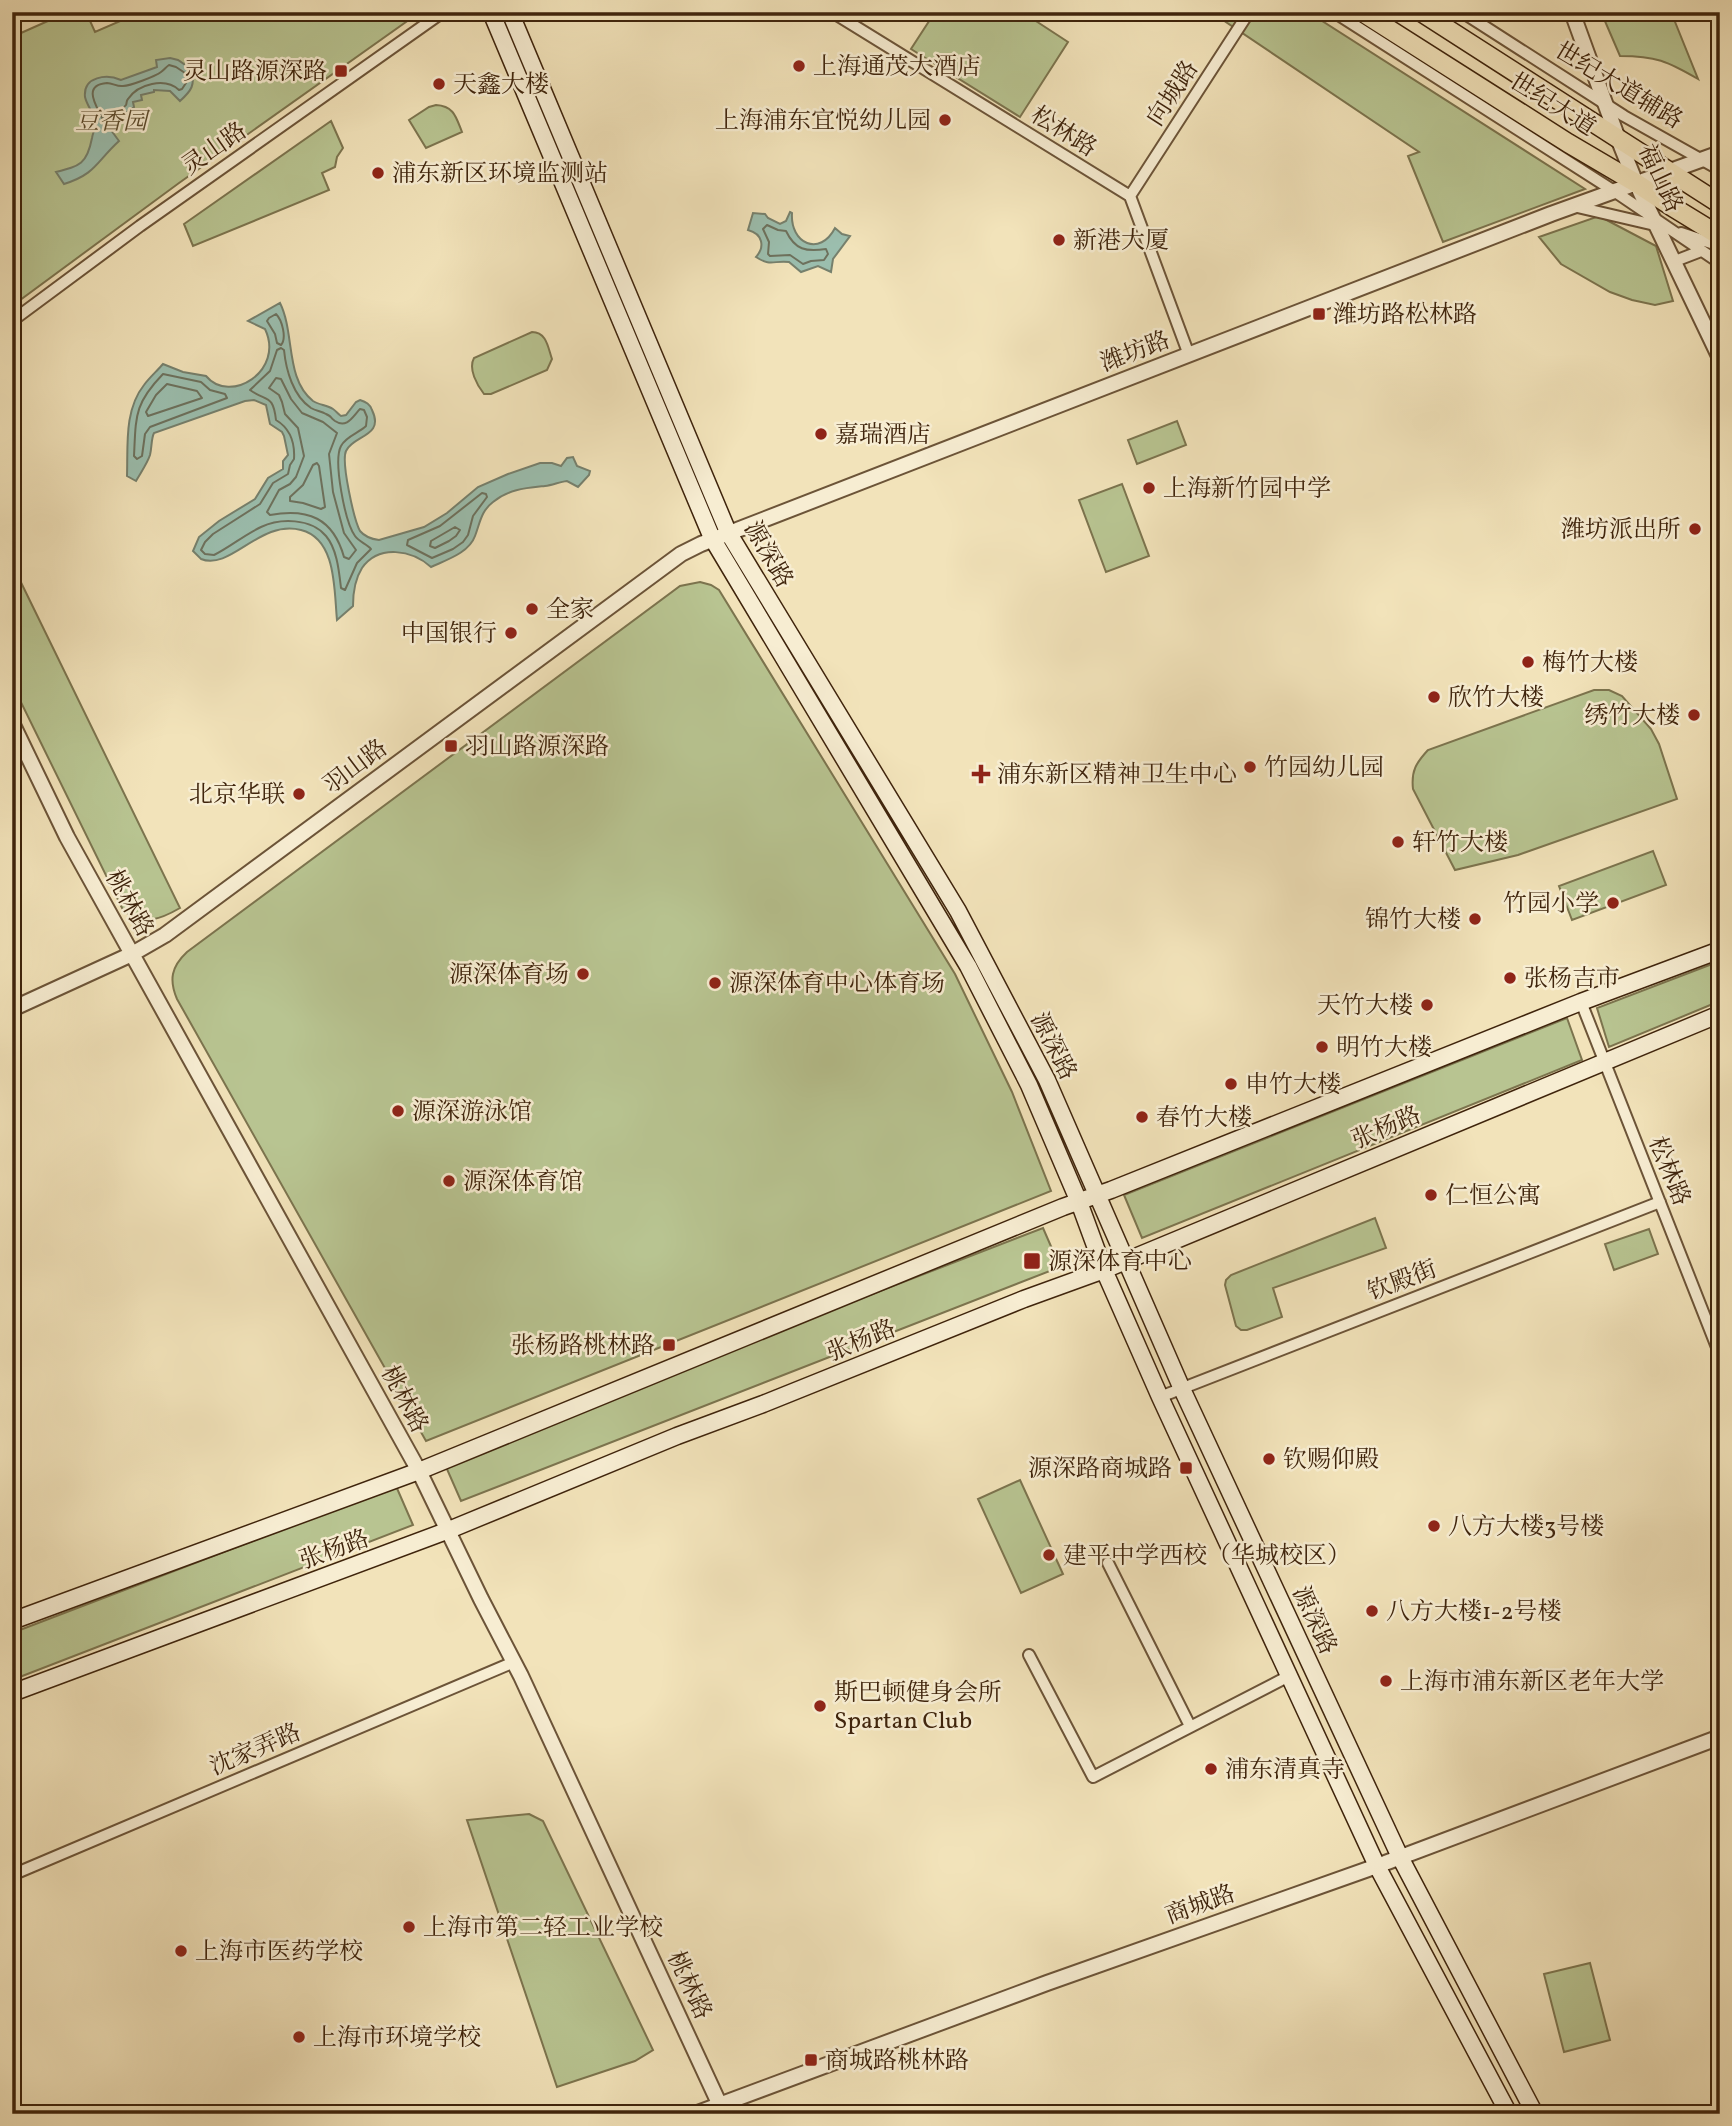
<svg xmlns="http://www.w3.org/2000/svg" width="1732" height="2126" viewBox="0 0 1732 2126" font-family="Vollkorn,'Noto Serif SC',serif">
<rect width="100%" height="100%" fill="#f2e3ba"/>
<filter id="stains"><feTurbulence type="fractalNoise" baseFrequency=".00286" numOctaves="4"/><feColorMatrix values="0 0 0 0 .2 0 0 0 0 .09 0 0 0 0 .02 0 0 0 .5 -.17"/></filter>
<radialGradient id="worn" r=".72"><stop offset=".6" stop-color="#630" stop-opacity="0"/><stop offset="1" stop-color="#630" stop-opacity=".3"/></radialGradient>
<path fill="#b8c491" stroke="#7c744e" stroke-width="2" d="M68,12H86L95,32L141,12H420L179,183L12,306V126L20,122L12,102V37Z
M935,12H1022L1068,42L1020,117L911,49Z
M1211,12H1308L1585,189L1443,242L1408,156L1419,152Z
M1601,12H1671L1698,79C1667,61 1656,56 1620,56Z
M436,105C454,106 456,117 462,132L426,148L409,120L429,107Z
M331,121L343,148L337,157L335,167L322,173L329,190L193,246L184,224Z
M1599,216L1656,246L1673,301L1655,305L1632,300L1610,292L1561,264L1539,237Z
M532,332C547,332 548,348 552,359L547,370L491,394H484C477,385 468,369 474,358Z
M1177,421L1186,445L1137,464L1128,440Z
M1122,484L1149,556L1106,572L1079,500Z
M12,564L180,908C161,919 142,927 123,910L12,684Z
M700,582L711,585L719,590L955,974L1012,1092L1051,1191L426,1441L177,999C169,980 171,967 187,952L680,586Z
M1594,690H1609L1622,696L1651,729L1659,744L1677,799L1518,855L1455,870L1413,789C1411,771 1416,763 1428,750Z
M1653,851L1666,885L1572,920L1559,886Z
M1720,961V1001L1609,1047L1597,1008Z
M1567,1018L1582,1060L1142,1238L1124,1195Z
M1375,1218L1386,1248L1273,1288L1282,1317L1247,1330H1241L1236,1326L1225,1285L1226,1280L1231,1275Z
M1043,1228L1060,1267L461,1501L443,1460Z
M1649,1229L1658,1254L1614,1270L1605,1244Z
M1020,1480L1063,1574L1021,1593L978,1499Z
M396,1486L413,1525L12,1680V1633Z
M529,1814L543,1821L653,2050L635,2061L557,2087L467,1820Z
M1590,1963L1610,2040L1564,2052L1544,1974Z"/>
<path fill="#9bbeae" stroke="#76806d" stroke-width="2" d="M170,58L178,60L191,69C196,85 191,91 180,101L170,91L154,90V92L141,95L142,100L133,102L134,107L108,126L119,141C96,162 96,174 64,184L56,172C80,166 87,164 92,138C93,132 96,128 95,122C94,113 87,106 85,97C83,76 107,74 121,80L157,67L156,60Z
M790,212L792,213C790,244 820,257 835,228L842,234L850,236L833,259L831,272L818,266L801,272L789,262C774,260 771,267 756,257C765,247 763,234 748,230L753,213L765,214L768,218L780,224L786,221Z
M280,303C295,333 285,379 313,401C319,405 327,405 333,409C336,411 338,414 341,416L346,415L356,402L360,400C366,402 370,404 372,410C385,437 353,435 346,451C341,462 354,520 360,531C365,537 371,539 379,540L424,527L447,513L478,487L508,474L540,463H552L561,466L567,458L573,457L577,466L590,471L589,475L578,487L567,481C559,482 553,485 545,486C526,488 509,489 493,502C481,511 480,523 475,536C469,553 446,560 431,567C412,550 379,544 362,568C355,579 353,594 353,606L337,620C334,591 337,539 301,530C260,519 231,571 201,559L193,551L199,537L219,521L255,499L268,478L283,469V461L288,455L284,436L282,432L270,424L266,405L254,400L245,401L154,433C151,439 152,447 150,455C147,464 141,472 136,481L127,476C128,446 124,410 144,385C149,378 157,371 163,364L183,372L206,376C230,405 285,371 265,329L248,321Z"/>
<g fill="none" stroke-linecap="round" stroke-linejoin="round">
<path stroke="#6d715d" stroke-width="2" d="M169,65L176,67L185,73L186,83L182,89L179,90C165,77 138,84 128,99C126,101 127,103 126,105C122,110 112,115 107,119L102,118C96,105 82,85 107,83C113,83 117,87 123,86C130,86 156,76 161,72C164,70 166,67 169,65Z
M767,225L778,230L786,231C795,250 806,252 826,249L828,254L824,260L811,261L803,264L790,255L770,256L768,254L769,242L763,229Z
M276,314C282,320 287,338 281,345L277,343L275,334L267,321L269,318Z
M281,348L284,350C286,370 293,396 311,408C316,411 321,411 326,414C334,418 328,416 335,421C347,429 353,416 360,409L364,410L367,417L366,426C359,433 346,436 341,446C333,461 345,522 355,536C359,542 367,544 371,549L357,563L345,590L341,588C339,571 337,549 326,536C311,518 280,518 261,527C244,535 230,547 214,555L205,554L201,550L205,542L213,534L260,504L273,483L288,474L290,465L294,459C295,443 291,429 276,420C273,394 267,402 250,390L270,371L277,350Z
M163,374L201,382L210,390L225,394L227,398L150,427L145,434L142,456L137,459L134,456C136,416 134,404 163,374Z
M276,378L281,379L291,399L302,413L323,422L337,433L329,454L333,492L344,533L356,550L349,559L344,557C333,518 308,508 270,515L267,512L279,490L290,484L296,477L304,456L298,428L285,414L282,402L279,395L269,388Z
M167,384L197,391L202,398L148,416L146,412L156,395Z
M317,463L319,466L325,507L321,509L303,503L290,501V497L303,485L313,465Z
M482,493L486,494L487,497L473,516L468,535L463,542L453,549L432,558L407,545L408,540L440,526Z
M455,527L460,530L456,536L449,541L435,548L430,546L431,541Z"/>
<defs>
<path id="minor" d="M832,12L1130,196L1189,355
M1334,12L1614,191L1720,263
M1462,12L1624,116L1720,170
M1130,196L1249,12
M1573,206L1659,226
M1681,233L1720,246
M1675,261L1701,251
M12,321L140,226L443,12
M1581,1002L1720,1355
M1160,1397L1660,1202
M1108,1563L1190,1726
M1029,1655L1093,1777L1289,1676
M12,1875L514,1662"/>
<path id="tertiary" d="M1572,12L1617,136L1636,183L1720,358
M12,723L67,837L419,1471L481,1599L521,1676L724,2114
M12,1009L132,954L165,935L681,554L701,544L1551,214L1720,153
M695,2114L1047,1983L1377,1866L1720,1737"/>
<path id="secondary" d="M491,12L712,538L968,966L1029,1085L1079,1202L1104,1270L1160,1397L1377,1866L1509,2114
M510,12L728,532L958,911L1047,1080L1182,1389L1400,1857L1535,2114
M12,1621L419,1471L1063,1207L1111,1190L1581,1002L1720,950
M12,1693L449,1530L677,1436L763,1404L1024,1299L1104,1270L1720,1014"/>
<path id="primary" d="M1362,12L1568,143L1636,183L1671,206L1720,236
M1421,12L1720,204"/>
</defs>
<use href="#minor" stroke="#6c5438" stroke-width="14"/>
<use href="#tertiary" stroke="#6c5438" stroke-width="18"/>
<use href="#secondary" stroke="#3f240c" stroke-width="19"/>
<use href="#primary" stroke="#3f240c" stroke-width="21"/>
<use href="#minor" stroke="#f7edd2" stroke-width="10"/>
<use href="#tertiary" stroke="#f7edd2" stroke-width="14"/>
<use href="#secondary" stroke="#f7edd2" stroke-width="16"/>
<use href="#primary" stroke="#f2e3ba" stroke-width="18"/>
</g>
<g fill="#8f2418" stroke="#f7edd2" stroke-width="2.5">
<circle cx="799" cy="66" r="7"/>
<rect x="334" y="64" width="14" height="14" rx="3.5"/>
<circle cx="439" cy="84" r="7"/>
<circle cx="945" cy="120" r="7"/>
<circle cx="378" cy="173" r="7"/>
<circle cx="1059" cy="240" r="7"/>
<rect x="1312" y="307" width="14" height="14" rx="3.5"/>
<circle cx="821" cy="434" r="7"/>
<circle cx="1149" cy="488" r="7"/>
<circle cx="1695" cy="529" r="7"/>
<circle cx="532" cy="609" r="7"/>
<circle cx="511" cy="633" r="7"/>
<circle cx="1528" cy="662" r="7"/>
<circle cx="1434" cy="697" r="7"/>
<circle cx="1694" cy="715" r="7"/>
<rect x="444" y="739" width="14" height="14" rx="3.5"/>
<circle cx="1250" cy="767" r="7"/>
<path d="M977.5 763.5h7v7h7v7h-7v7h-7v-7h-7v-7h7z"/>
<circle cx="299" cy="794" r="7"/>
<circle cx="1398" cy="842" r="7"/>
<circle cx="1613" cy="903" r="7"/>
<circle cx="1475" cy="919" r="7"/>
<circle cx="583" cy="974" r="7"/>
<circle cx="1510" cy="978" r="7"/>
<circle cx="715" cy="983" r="7"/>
<circle cx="1427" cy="1005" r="7"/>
<circle cx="1322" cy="1047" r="7"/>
<circle cx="1231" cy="1084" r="7"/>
<circle cx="398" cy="1111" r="7"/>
<circle cx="1142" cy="1117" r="7"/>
<circle cx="449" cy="1181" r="7"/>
<circle cx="1431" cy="1195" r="7"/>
<rect x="1023" y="1252" width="18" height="18" rx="3.5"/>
<rect x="662" y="1338" width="14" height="14" rx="3.5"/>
<circle cx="1269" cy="1459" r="7"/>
<rect x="1179" y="1461" width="14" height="14" rx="3.5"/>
<circle cx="1434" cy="1526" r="7"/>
<circle cx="1049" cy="1555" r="7"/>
<circle cx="1372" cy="1611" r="7"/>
<circle cx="1386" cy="1681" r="7"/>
<circle cx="820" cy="1706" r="7"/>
<circle cx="1211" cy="1769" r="7"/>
<circle cx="409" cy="1927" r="7"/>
<circle cx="181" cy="1951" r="7"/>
<circle cx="299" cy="2037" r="7"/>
<rect x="804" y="2053" width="14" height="14" rx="3.5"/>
</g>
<g text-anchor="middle" stroke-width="5" stroke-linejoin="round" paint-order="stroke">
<g font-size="24" fill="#3f240c" stroke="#f7edd2" text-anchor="start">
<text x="813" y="74">上海通茂大酒店</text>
<text x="327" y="79" text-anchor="end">灵山路源深路</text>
<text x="453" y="92">天鑫大楼</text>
<text x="931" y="128" text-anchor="end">上海浦东宜悦幼儿园</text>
<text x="392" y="181">浦东新区环境监测站</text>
<text x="1073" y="248">新港大厦</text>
<text x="1333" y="322">潍坊路松林路</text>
<text x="835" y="442">嘉瑞酒店</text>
<text x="1163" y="496">上海新竹园中学</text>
<text x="1681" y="537" text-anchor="end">潍坊派出所</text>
<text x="546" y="617">全家</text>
<text x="497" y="641" text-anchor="end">中国银行</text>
<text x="1542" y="670">梅竹大楼</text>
<text x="1448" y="705">欣竹大楼</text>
<text x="1680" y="723" text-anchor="end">绣竹大楼</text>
<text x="465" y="754">羽山路源深路</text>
<text x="1264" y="775">竹园幼儿园</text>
<text x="997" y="782">浦东新区精神卫生中心</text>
<text x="285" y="802" text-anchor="end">北京华联</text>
<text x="1412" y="850">轩竹大楼</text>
<text x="1599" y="911" text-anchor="end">竹园小学</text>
<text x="1461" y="927" text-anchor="end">锦竹大楼</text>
<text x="569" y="982" text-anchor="end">源深体育场</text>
<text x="1524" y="986">张杨吉市</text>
<text x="729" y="991">源深体育中心体育场</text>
<text x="1413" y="1013" text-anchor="end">天竹大楼</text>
<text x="1336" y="1055">明竹大楼</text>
<text x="1245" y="1092">申竹大楼</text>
<text x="412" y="1119">源深游泳馆</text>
<text x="1156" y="1125">春竹大楼</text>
<text x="463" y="1189">源深体育馆</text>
<text x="1445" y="1203">仁恒公寓</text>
<text x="1048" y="1269">源深体育中心</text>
<text x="655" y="1353" text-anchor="end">张杨路桃林路</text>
<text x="1283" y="1467">钦赐仰殿</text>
<text x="1172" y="1476" text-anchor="end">源深路商城路</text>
<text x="1448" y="1534">八方大楼3号楼</text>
<text x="1063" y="1563">建平中学西校（华城校区）</text>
<text x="1386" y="1619">八方大楼1-2号楼</text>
<text x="1400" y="1689">上海市浦东新区老年大学</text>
<text x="834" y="1700">斯巴顿健身会所<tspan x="834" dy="28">Spartan Club</tspan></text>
<text x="1225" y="1777">浦东清真寺</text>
<text x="423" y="1935">上海市第二轻工业学校</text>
<text x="195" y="1959">上海市医药学校</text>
<text x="313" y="2045">上海市环境学校</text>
<text x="825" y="2068">商城路桃林路</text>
</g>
<g font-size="24" fill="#3f240c" stroke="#f7edd2">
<text transform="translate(1619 85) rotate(31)" y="8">世纪大道辅路</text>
<text transform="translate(1172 93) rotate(-57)" y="8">向城路</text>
<text transform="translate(1553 104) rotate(32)" y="8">世纪大道</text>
<text transform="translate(1064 131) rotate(32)" y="8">松林路</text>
<text transform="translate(214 148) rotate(-35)" y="8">灵山路</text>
<text transform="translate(1661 178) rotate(65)" y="8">福山路</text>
<text transform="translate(1135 351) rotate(-21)" y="8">潍坊路</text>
<text transform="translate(769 554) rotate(60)" y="8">源深路</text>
<text transform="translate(355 766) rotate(-37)" y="8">羽山路</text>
<text transform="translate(130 903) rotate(61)" y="8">桃林路</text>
<text transform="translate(1054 1046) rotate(63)" y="8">源深路</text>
<text transform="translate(1386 1127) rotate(-23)" y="8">张杨路</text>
<text transform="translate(1670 1171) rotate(68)" y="8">松林路</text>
<text transform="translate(1402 1280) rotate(-21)" y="8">钦殿街</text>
<text transform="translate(861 1340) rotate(-22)" y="8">张杨路</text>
<text transform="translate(405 1399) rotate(62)" y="8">桃林路</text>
<text transform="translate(334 1549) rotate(-20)" y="8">张杨路</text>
<text transform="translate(1315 1620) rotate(65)" y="8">源深路</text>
<text transform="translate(255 1749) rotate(-23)" y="8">沈家弄路</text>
<text transform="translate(1200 1904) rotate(-20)" y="8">商城路</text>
<text transform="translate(690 1985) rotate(65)" y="8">桃林路</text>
</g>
<g font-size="24" font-style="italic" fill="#5d4c2d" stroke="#f7edd2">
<text x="111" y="129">豆香园</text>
</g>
</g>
<rect width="1732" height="2126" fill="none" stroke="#f2e3ba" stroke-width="42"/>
<rect x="14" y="14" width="1704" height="2098" fill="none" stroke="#3f240c" stroke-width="3.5"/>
<rect x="21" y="21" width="1690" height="2084" fill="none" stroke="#3f240c" stroke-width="2"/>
<rect width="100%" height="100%" filter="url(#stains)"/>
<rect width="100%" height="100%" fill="url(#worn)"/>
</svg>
